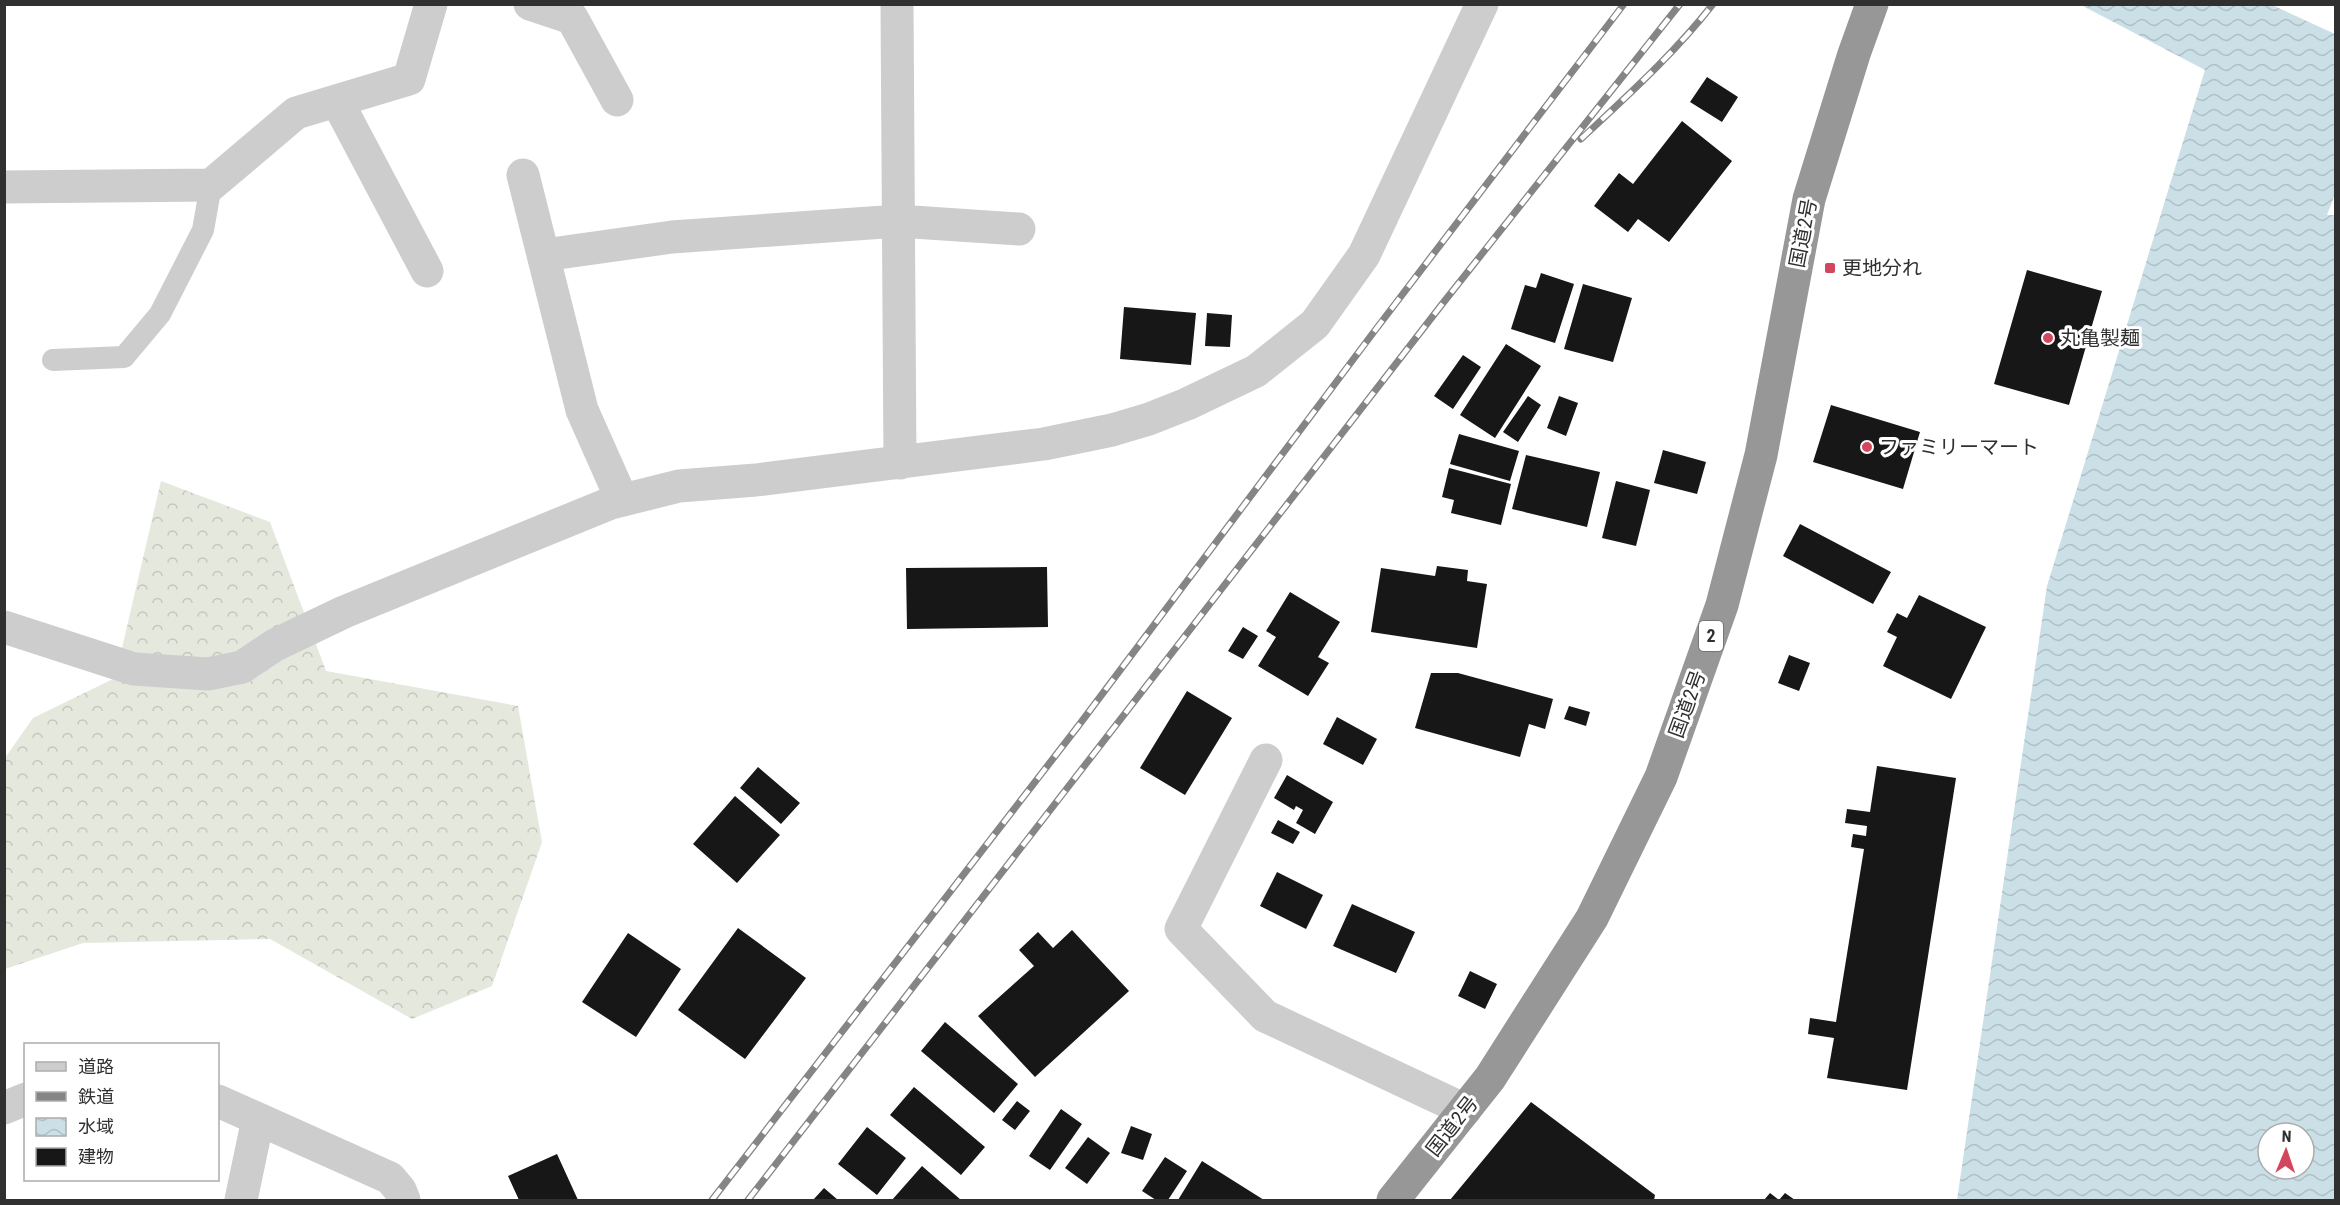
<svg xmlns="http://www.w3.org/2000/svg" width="2340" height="1205" viewBox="0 0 2340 1205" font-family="'Roboto Condensed','Noto Sans JP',sans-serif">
<defs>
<pattern id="forest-crowns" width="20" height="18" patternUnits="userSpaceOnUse" patternTransform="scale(1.5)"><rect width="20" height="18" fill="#e4e8dd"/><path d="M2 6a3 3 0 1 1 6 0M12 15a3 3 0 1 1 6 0" fill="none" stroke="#c4c7be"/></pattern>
<pattern id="water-waves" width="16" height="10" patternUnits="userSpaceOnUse" patternTransform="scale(1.5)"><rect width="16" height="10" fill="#cbdfe7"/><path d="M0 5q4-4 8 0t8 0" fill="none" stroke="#afc0c6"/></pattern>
</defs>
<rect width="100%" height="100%" fill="#fff"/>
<path fill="url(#forest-crowns)" d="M161,481L270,522L326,671L518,706L542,842L492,986L412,1019L270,939L83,943L5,969V758L33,718L115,678Z"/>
<path fill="url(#water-waves)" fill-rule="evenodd" d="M2081,5H2272L2335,34L2336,192L2327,215H2336L2335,1200H1957L2047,586L2205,70ZM2268,1133H2304V1169H2268Z"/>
<path fill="#171717" d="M1707,77L1738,97L1722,122L1690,102Z
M1682,121L1732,161L1669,242L1638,219L1628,232L1594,206L1619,173L1633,184Z
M2027,270L2102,291L2069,405L1994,384Z
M1541,273L1574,284L1555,343L1511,329L1525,285L1536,288Z
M1583,284L1632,298L1613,362L1564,349Z
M1124,307L1196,313L1191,365L1120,359Z
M1207,313L1232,315L1230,347L1205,346Z
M1506,344L1541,366L1495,438L1460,415Z
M1463,355L1481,367L1453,409L1434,396Z
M1528,396L1541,405L1518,442L1503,432Z
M1559,396L1578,403L1566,436L1547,428Z
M1831,405L1920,432L1903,489L1813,462Z
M1459,434L1519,451L1510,481L1450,464Z
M1663,450L1706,462L1697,494L1654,483Z
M1526,455L1600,472L1587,527L1512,509Z
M1449,468L1511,484L1501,525L1451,513L1454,500L1442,497Z
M1616,481L1650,490L1636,546L1602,538Z
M1800,524L1891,572L1873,604L1783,556Z
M1437,566L1468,570L1467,581L1487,584L1477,648L1371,632L1381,568L1435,576Z
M1047,567L1048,627L907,629L906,568Z
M1290,592L1340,622L1318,657L1329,663L1308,696L1258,666L1276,637L1266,631Z
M1919,595L1986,627L1951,699L1883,666L1897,637L1887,632L1897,613L1907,618Z
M1243,627L1258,636L1243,659L1228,651Z
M1789,655L1810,663L1799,691L1778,683Z
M1431,673H1458L1553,699L1545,729L1529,724L1520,757L1415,728Z
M1187,691L1232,718L1185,795L1140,768Z
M1569,706L1590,712L1586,726L1564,719Z
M1337,717L1377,739L1363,765L1323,744Z
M1877,766L1956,778L1907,1090L1827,1078L1834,1038L1808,1034L1810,1018L1836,1022L1864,849L1851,847L1853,834L1866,836L1867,826L1845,823L1847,809L1870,812Z
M758,767L800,803L781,824L740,788Z
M1287,775L1333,802L1315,834L1296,823L1303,810L1296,806L1294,810L1274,798Z
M735,796L780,835L737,883L693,844Z
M1278,820L1300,832L1293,844L1271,833Z
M1277,872L1323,895L1306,929L1260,906Z
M1352,904L1415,932L1396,973L1333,946Z
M738,928L806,978L745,1059L678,1010Z
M1072,930L1129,991L1035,1077L978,1016L1034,966L1019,950L1038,932L1053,948Z
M628,933L681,969L636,1037L582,1002Z
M1470,971L1497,984L1485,1009L1458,996Z
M945,1022L1018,1084L994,1113L921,1051Z
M914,1087L985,1147L961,1175L890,1115Z
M1017,1101L1030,1111L1015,1130L1002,1120Z
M1531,1102L1655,1195L1654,1200H1450Z
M1061,1109L1082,1124L1050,1170L1029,1156Z
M1131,1126L1152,1134L1143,1160L1121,1153Z
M867,1127L906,1158L877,1195L838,1164Z
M1088,1137L1110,1153L1087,1184L1065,1168Z
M557,1154L578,1200H519L508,1176Z
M1165,1157L1187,1171L1168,1200H1156L1142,1191Z
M1202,1161L1264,1200H1178Z
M922,1166L961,1200H892Z
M824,1188L838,1200H813Z
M1770,1193L1779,1200L1785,1193L1795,1200H1764Z"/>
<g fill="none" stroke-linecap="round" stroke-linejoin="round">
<path stroke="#cdcdcd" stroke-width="22" d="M53,360L124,357L160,314L203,230L211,185"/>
<path stroke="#cdcdcd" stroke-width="33" d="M530,4L572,18L617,100
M897,4L900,463
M337,101L427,271
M523,175L582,410L622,500
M4,187L211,185L296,113L409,79L431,4
M544,255L672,237L898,221L1019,229
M4,627L134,669L208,674L242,667L275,645L344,612L611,503L679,486L756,480L1044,444L1112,430L1149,419L1187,404L1256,371L1315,324L1364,255L1482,4
M1266,760L1181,929L1265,1016L1465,1110
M218,1101L390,1178L400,1190L404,1200
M4,1108L26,1099
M241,1200L258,1119"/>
<path stroke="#979797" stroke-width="33" d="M1393,1200L1490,1078L1592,918L1661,777L1722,605L1761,455L1809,199L1854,54L1872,4"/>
<defs>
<path id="rail" d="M1581,139C1627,96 1674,54 1713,4
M712,1200L1079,725L1373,333L1624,4
M748,1200L1443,303L1680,4"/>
</defs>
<use href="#rail" stroke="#858585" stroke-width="7"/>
<use href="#rail" stroke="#fff" stroke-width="4.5" stroke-dasharray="14" stroke-linecap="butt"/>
</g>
<g fill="#d2475e" stroke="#fff" stroke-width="2">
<rect x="1824" y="262" width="12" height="12" rx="3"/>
<circle cx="2048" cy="338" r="6"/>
<circle cx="1867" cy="447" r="6"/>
</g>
<g text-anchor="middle" stroke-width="6" stroke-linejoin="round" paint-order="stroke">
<rect fill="#fff" stroke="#6e6e6e" stroke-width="1.5" x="1699" y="621" width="24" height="30" rx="4.5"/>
<g font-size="18" font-weight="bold" fill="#303030">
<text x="1711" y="642">2</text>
</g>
<g font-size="20" fill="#303030" stroke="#fff">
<text transform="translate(1803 233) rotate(-79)" y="7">国道2号</text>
<text transform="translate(1687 704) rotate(-70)" y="7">国道2号</text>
<text transform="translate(1452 1126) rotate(-52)" y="7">国道2号</text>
</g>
<g font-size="20" fill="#303030" stroke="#fff" text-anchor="start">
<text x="1842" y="275">更地分れ</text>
<text x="2060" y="345">丸亀製麺</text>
<text x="1879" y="454">ファミリーマート</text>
</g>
</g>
<rect width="2340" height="1205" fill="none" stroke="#303030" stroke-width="12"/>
<rect x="24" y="1043" width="195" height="138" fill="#ffffff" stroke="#acacac" stroke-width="1.5"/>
<rect x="36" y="1062" width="30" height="9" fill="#cdcdcd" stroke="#acacac" stroke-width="1.5"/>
<text x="78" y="1073" font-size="18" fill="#303030">道路</text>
<rect x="36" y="1092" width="30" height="9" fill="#858585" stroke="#acacac" stroke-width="1.5"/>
<text x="78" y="1103" font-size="18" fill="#303030">鉄道</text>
<rect x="36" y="1118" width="30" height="18" fill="url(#water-waves)" stroke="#acacac" stroke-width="1.5"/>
<text x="78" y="1133" font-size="18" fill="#303030">水域</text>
<rect x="36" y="1148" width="30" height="18" fill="#171717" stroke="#acacac" stroke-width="1.5"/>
<text x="78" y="1163" font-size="18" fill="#303030">建物</text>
<g transform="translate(2286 1151) rotate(2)"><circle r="28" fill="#ffffff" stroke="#acacac" stroke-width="1.5"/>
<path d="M0-4.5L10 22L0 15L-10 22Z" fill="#d2475e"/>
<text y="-9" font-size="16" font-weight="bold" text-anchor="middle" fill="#303030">N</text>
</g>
</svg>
